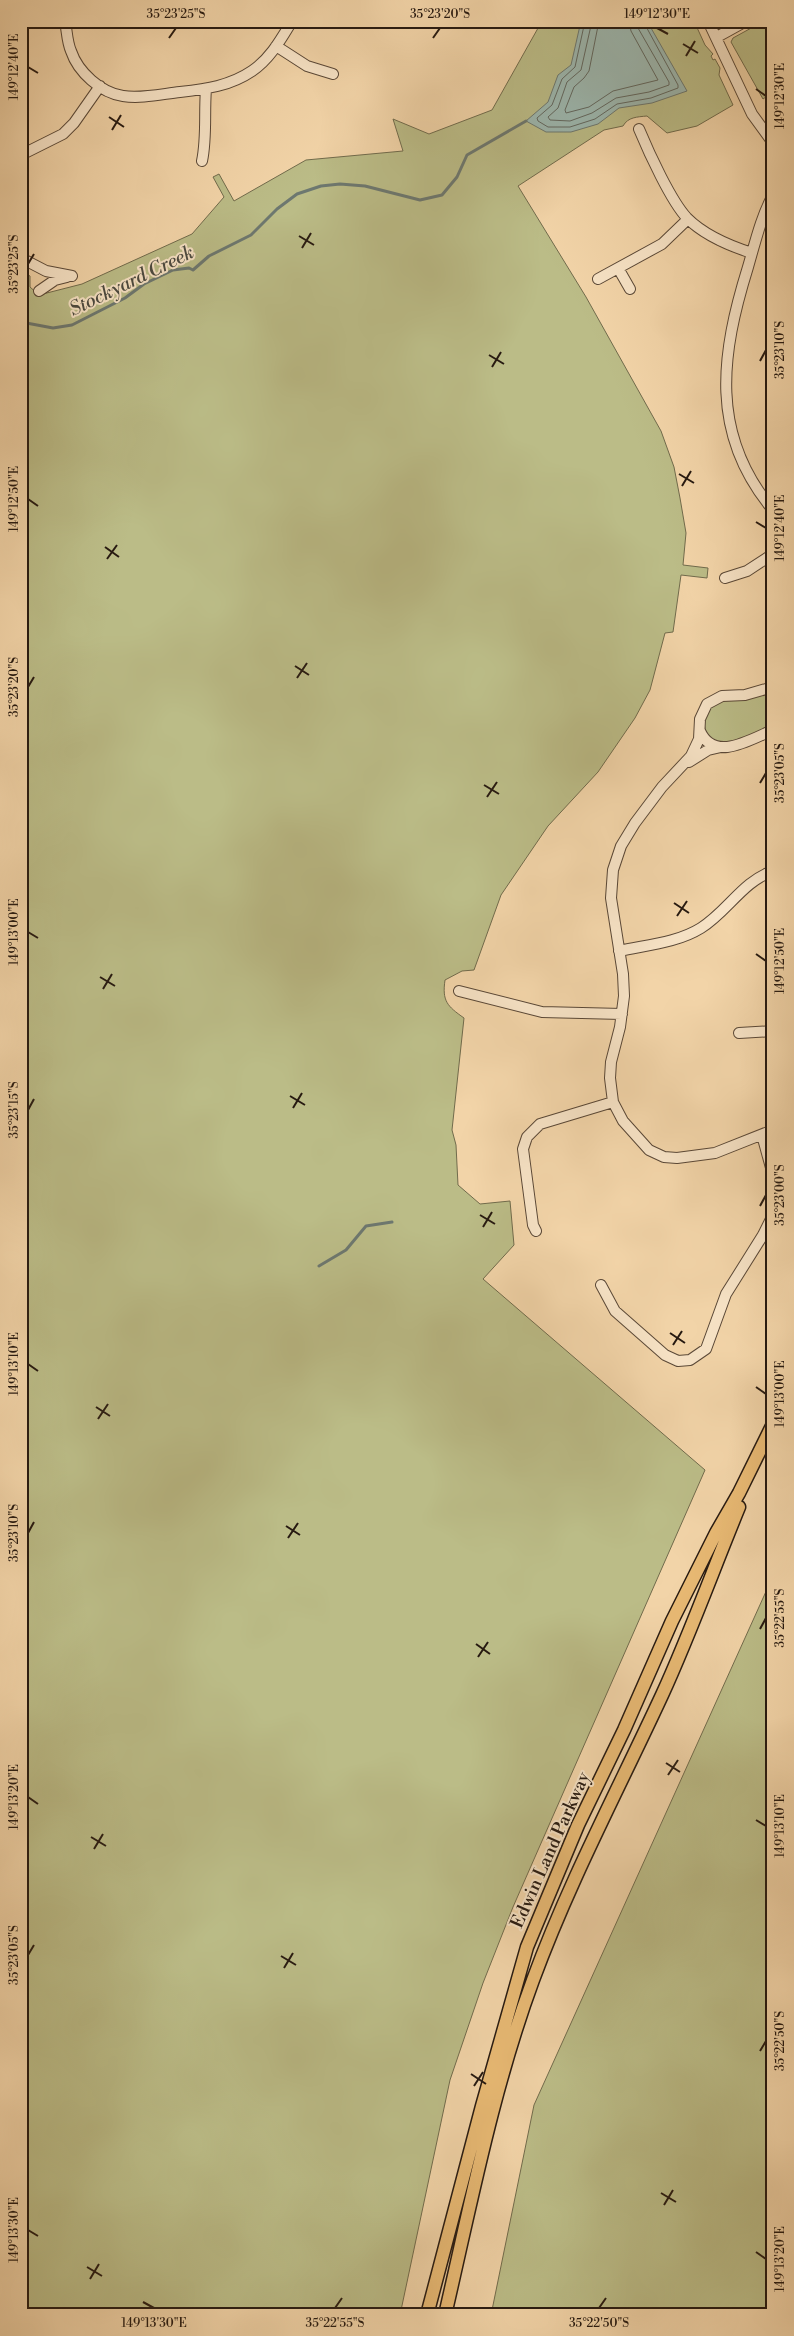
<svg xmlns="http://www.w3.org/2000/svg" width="794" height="2336" viewBox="0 0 794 2336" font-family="'Libre Bodoni',serif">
<rect width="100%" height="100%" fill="#f2d4a8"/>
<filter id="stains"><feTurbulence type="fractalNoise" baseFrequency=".004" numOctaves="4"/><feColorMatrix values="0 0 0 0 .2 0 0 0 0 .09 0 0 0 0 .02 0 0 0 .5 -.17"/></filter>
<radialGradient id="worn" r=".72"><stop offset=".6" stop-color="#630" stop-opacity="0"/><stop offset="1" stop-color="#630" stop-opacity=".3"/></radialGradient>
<path fill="#bbbc87" stroke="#716b4c" d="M542,21H694L705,45L713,54L711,56L713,60L715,59L720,68L719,75L733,105L697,126L667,133L647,116C637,117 628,117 623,126L604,130L518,186L586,297L661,431L674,467L680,498L686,533L683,565L708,568L707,578L681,575L673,632L665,633L650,690L635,718L598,772L548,826L501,895L474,970L462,971L445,980C442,1001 447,1006 464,1018L452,1130L456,1145L458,1185L480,1204L510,1201L514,1245L483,1279L705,1470L513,1907L483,1983L450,2080L400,2315H21V271L30,276V287L39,295L82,284L192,234L224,197L213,177L219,174L234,201L306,160L403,151L393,119L429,134L492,110Z
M764,21H773V92L763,99L731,42L733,38Z
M773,691V726C753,734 707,761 704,722L709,708L719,701Z
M773,1576V2315H491L534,2105Z"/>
<path fill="#9cb7af" stroke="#6d7870" d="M581,21H647L687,91L652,103L619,108L598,124L571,132H546L526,121L548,102L558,75L571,65Z"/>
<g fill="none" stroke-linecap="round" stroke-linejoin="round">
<path stroke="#626860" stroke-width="1" d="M585,21L575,67L562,79L552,105L537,118L538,121L548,127H570L595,119L617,104L651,98L678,88V85L643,21
M592,21L581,70L567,82L558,108L548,117L550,120L570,121L592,113L616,98L649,92L669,85V82L638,28L637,21
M599,21L589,71L584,78L574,87L565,110L566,113L589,107L613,91L658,80L631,31L629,21"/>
<path stroke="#6d7870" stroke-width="3" d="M21,322L53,328L72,325L125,298L144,284L173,270L189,268L193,270L209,256L251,235L277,209L297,194L321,186L340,184L365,186L420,200L442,195L457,177L467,155L526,121
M319,1266L346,1250L366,1226L392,1222"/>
<defs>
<path id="minor" d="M65,21C67,31 67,42 71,51C78,72 101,93 123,96C141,99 162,94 180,92C206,89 230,86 252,71C270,59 281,39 292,21
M708,21L752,114L773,143
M717,37L746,21
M276,46L307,66L333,74
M639,129C649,153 671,201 687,218C704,235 730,246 752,253
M21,155L63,134L74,123L100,86
M202,161C207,137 204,113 206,89
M773,195C761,217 755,243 748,267C721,354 709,434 773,510
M21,258L46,271L72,276
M618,268L630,289
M598,279L662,244L688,219
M39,291L55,280L67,277
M725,578L747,571L773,554
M773,687L745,695L722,696L707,704L700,719L699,739L691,756L662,787L635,823L621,846L613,870L611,898L623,974L624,996L620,1027L611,1062L610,1078L613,1102L623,1121L649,1150L664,1157L677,1158L715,1153L773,1130
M700,731C714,763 751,739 773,730
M689,762L708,750L721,747
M619,951C646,945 677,943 701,928C727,912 743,881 773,871
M459,991L542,1012L622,1014
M739,1033L773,1031
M762,1135L773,1175
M536,1231L533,1225L523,1149L527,1137L540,1124L613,1102
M601,1285L615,1311L665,1355L678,1361L690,1360L706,1349L726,1294L763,1235L773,1215"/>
<path id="major" d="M427,2315L482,2106L527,1947L578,1825L624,1730L672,1621L716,1533L739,1493L773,1424
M445,2315C471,2203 493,2088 533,1980C569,1882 618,1790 662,1695C690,1634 713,1570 739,1507"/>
</defs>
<use href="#minor" stroke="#5a4837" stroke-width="12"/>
<use href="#major" stroke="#271a11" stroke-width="15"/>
<use href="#minor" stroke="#f7e3c6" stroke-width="10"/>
<use href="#major" stroke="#e9ba74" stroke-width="12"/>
</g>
<path fill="none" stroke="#271a11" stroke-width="2" d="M657,28L668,34M169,38L176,28M433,38L440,28M683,44L698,53M686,56L695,41M28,67L38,73M756,89L766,96M109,117L124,127M112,130L121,115M299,236L314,245M302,248L311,233M28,264L34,254M489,355L504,364M760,361L766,350M492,367L501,352M679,474L694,483M682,486L691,471M28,499L38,506M756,522L766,528M105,547L119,557M107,559L117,545M295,666L309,675M297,678L307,663M28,687L34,677M760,783L766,773M484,785L499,794M487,797L497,782M674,903L689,913M677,916L687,901M28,932L38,938M756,954L766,961M100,977L115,986M103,989L112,974M290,1096L305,1105M293,1108L302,1093M28,1110L34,1099M760,1206L766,1195M480,1215L495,1224M483,1227L492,1212M670,1333L685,1343M673,1345L682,1331M28,1364L38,1371M756,1387L766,1394M96,1407L110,1416M98,1419L108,1404M286,1526L300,1535M28,1533L34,1522M288,1538L298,1523M760,1629L766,1618M476,1644L490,1654M478,1657L488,1642M666,1763L680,1772M668,1775L678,1760M28,1797L38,1804M756,1820L766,1826M91,1837L106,1846M94,1849L103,1834M28,1955L34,1945M281,1956L296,1965M284,1968L293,1953M760,2051L766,2041M471,2074L486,2084M474,2086L483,2072M661,2193L676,2202M664,2205L673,2190M28,2230L38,2236M756,2252L766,2259M87,2267L102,2276M90,2279L99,2264M143,2302L154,2308M335,2308L342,2298M599,2308L606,2298"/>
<g text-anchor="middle" stroke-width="4" stroke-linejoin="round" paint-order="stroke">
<g font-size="18" fill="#271a11" stroke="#f7e3c6">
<text transform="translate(550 1850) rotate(-66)" y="6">Edwin Land Parkway</text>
</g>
<g font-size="19" font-style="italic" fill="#4a4940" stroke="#f7e3c6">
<text transform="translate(131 280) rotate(-26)" y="7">Stockyard Creek</text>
</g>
</g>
<rect width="794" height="2336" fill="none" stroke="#f2d4a8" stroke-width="55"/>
<rect x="28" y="28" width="738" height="2280" fill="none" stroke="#271a11" stroke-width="2"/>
<g font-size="12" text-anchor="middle" fill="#271a11">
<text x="176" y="18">35°23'25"S</text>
<text x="440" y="18">35°23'20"S</text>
<text x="657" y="18">149°12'30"E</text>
<text transform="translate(14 67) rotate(-90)" y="4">149°12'40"E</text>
<text transform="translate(780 96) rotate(-90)" y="4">149°12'30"E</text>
<text transform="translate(14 264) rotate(-90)" y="4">35°23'25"S</text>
<text transform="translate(780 350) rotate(-90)" y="4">35°23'10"S</text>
<text transform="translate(14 499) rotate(-90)" y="4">149°12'50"E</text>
<text transform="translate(780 528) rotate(-90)" y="4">149°12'40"E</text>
<text transform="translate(14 687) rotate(-90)" y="4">35°23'20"S</text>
<text transform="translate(780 773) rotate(-90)" y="4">35°23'05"S</text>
<text transform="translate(14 932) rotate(-90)" y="4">149°13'00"E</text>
<text transform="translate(780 961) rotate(-90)" y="4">149°12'50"E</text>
<text transform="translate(14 1110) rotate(-90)" y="4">35°23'15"S</text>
<text transform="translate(780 1195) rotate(-90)" y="4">35°23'00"S</text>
<text transform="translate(14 1364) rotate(-90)" y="4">149°13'10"E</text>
<text transform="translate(780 1394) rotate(-90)" y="4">149°13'00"E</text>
<text transform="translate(14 1533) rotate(-90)" y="4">35°23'10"S</text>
<text transform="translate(780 1618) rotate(-90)" y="4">35°22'55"S</text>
<text transform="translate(14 1797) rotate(-90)" y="4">149°13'20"E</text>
<text transform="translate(780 1826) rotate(-90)" y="4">149°13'10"E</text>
<text transform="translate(14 1955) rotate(-90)" y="4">35°23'05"S</text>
<text transform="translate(780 2041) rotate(-90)" y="4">35°22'50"S</text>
<text transform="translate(14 2230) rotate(-90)" y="4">149°13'30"E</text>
<text transform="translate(780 2259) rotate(-90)" y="4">149°13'20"E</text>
<text x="154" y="2327">149°13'30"E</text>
<text x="335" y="2327">35°22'55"S</text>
<text x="599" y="2327">35°22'50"S</text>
</g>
<rect width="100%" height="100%" filter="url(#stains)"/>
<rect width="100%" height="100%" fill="url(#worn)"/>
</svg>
